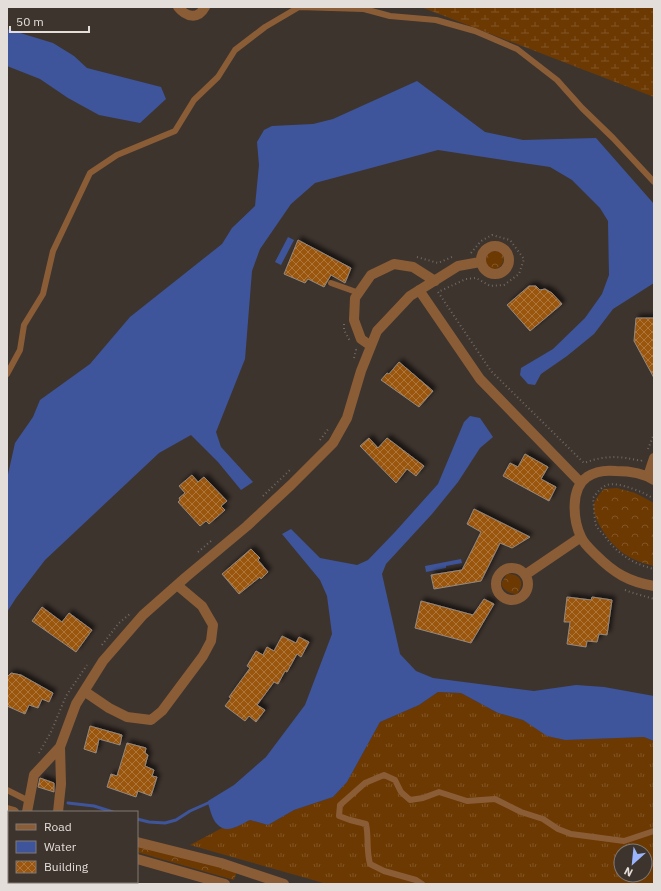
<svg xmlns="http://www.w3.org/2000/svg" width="661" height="891" viewBox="0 0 661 891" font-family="'IBM Plex Sans',sans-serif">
<defs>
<pattern id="grass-tufts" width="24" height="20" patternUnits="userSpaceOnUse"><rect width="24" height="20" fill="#6c3902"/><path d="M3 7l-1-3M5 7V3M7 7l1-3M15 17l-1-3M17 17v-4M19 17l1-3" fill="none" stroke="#815526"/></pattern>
<pattern id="forest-crowns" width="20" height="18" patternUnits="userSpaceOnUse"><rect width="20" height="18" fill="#6c3902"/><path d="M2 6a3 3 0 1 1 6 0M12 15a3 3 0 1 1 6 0" fill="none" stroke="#815526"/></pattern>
<pattern id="wetland-marsh" width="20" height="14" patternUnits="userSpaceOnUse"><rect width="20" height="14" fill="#6c3902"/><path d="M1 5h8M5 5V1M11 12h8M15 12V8" fill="none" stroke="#815526"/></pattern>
<pattern id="building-cross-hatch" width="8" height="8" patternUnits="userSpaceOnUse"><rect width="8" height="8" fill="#9b5710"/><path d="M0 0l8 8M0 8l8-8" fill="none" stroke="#ad773e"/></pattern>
<filter id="shadow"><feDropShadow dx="3.5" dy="-3.5" stdDeviation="2" flood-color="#0009"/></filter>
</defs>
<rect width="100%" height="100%" fill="#3e342e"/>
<path fill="url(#grass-tufts)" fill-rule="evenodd" d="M438,692L461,693L498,713L523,720L548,736L565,740L644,737L654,741V884H327L190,845L222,828H234L250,820L268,825L294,810L333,797L347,782L380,722L419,705ZM621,851H645V875H621Z"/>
<path fill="url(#forest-crowns)" d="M496,251L503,253C505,262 502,266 495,270L490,269L486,263V257L490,252Z
M617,488L635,493L654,503V566C641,563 625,557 616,547C607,539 591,516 594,504C596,498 600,493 604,489Z
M507,574C520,573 526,583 517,594C509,593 505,592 501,584Z
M137,846L237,871L234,880L137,852Z"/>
<path fill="url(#wetland-marsh)" d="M421,7H654V97Z"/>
<path fill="#3e559c" d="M7,29L53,43L74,56L87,68L161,87L166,99L140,123L99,115L68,98L40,79L7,66Z
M417,81L485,132L523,140L596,138L654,204V283L613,309L594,334L567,356L541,374L535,385L528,384L520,375L521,368L553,349L585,318L602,294L609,275L608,221L600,208L572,180L550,167L438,150L315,183L291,204L260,249L252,271L245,359L216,432L221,447L253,482L241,490L218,462L191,435L159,453L45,560L16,598L7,612V479L15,443L33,417L40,400L90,364L130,317L222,244L232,228L255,206L259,165L257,142L264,130L272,126L313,124L333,119Z
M288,237L294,240L281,265L275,262Z
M470,416L480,418L493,437L480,448L458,482L432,514L386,564L382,574L400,654L416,671L433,678L534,691L576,685L604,687L654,696V741L644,737L565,740L547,736L523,720L498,713L461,693L438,692L419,705L380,722L347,782L333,797L294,810L268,825L250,820C240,825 226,835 217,824C212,819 210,809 208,803V801L234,785L266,757L305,705L332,634L327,596L320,580L282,534L291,529L320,558L357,565L368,560L395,532L438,484L464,422Z
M461,559L462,563L446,566V568L426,572L425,566Z"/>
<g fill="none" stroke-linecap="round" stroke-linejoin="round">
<path stroke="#3e559c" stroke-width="3" d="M68,803L94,806L113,812
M137,819L149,822L165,823L176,820L190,811L208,803"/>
</g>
<path fill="url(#building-cross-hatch)" stroke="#938980" filter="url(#shadow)" d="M298,240L351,268L345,283L331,275L324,287L308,279L305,283L284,274Z
M529,286H536L540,290L545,289L552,293L562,304L530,331L507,305Z
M636,318H654V378L634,341Z
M399,362L433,391L419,407L381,380L387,373L389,374Z
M369,438L378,448L387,438L424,466L416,476L407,469L396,483L360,446Z
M525,454L548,467L541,479L556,487L549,501L503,476L510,463L518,467Z
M192,475L198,482L204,477L227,501L221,506L225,510L209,524L206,521L200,526L178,502L180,500L179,498L185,493L179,486Z
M474,509L530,537L512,548L500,543L481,581L434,589L431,575L462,570L481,532L467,524Z
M251,549L260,558L258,560L268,572L261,579L260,577L239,594L222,574Z
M567,597L591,600L592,597L612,600L607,635L599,634L597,642L587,641L586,647L567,644L570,622H564Z
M484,599L494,604L471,643L415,628L421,601L473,615Z
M42,607L62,622L69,613L92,630L76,652L32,621Z
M282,636L296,643L299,637L309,642L301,657L297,654L287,672L285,671L278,684L274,682L257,705L265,710L256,722L249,716L245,721L225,706L231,698L229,697L250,668L247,666L256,651L263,655L267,647L274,651Z
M11,673L21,675L53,693L49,702L42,699L38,708L29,705L25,714L7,706V677Z
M90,726L122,735L120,745L99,739L96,753L84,749Z
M127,743L146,748L145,753L148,755L145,766L154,770L152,776L157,777L151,796L138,791L136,797L107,787L111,774L117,776Z
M40,778L54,783V792L38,787Z"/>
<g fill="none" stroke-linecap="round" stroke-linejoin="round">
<path stroke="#706862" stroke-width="2" stroke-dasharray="1 3" stroke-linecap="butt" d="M471,253L481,241L492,235L510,240L524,259L519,274L504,285L490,286L476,278L466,279L438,292L491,371L584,463C605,455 620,456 641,461L642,460
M417,257L438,263L452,257
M344,324V330L350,341
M354,358L356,350L354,348
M320,440L329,428
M648,449L654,434
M263,496L290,470
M654,499C646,493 617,481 607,485C600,488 597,493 593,498C594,506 594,517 596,525C598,529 601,532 604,535C616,553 633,564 654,569
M198,552L211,541
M625,590L630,592L654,599
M102,645L119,623L131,613
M39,753L51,732L66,696L87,665"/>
<path stroke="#8b5d37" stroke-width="6" d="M331,283L359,293
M7,374L20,350L24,325L43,294L53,251L90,173L117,155L175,131L194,100L218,77L235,50L265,27L299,7L364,9L390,16L436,20L475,31L517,49L557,80L582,108L613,138L654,182
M7,790L29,801
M118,884V882
M422,884L416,880L384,871L370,864C366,849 369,838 366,824L350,820L339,816L340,805L365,783L384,775L395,780L401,792L410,800L423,798L439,792L467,801L495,799L521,812L543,819L558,829L571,834L624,841L654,831"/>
<path stroke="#8b5d37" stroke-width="10" d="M178,7C186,17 198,20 205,7
M481 260a14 14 0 1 1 28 0a14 14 0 1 1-28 0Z
M419,290L480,379L581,483
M371,346L361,339L354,320L355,298L371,275L394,264L413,267L435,281
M648,476L654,458
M654,480C643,473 629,471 616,471C606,470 596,471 587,477C570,489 573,520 581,537C584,544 591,550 596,555C614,573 629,582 654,586
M496 584a16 16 0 1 1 32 0a16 16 0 1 1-32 0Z
M525,575L581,537
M84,691L109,708L127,717L151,720L162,711L203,656L211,641L213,625L202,606L177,585
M7,810L14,812
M27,812L34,775L60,747
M58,812L61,784L60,747L76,704L103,661L143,615L186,577L247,526L291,485L333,443L347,418L361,371L377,331L410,296L458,266L480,262
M7,825H9
M137,842L221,863L284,884
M137,859L225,884"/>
</g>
<rect width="661" height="891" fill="none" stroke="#e4deda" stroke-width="16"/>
<rect x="8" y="811" width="130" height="72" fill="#3e342e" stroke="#807873"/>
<rect x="16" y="824" width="20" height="6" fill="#8b5d37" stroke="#807873"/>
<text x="44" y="831" font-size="12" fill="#e4deda">Road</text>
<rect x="16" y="841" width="20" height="12" fill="#3e559c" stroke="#807873"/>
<text x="44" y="851" font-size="12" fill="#e4deda">Water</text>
<rect x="16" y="861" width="20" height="12" fill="url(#building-cross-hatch)" stroke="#807873"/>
<text x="44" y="871" font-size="12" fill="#e4deda">Building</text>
<g transform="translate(633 863) rotate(207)"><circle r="19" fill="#3e342e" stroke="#807873"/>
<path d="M0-3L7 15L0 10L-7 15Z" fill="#9ab5fd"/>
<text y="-6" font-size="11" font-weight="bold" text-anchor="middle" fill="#e4deda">N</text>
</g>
<path d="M10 26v6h79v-6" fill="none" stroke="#e4deda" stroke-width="2"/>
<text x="16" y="26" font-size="12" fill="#e4deda" stroke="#3e342e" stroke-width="3" paint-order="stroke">50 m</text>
</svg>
